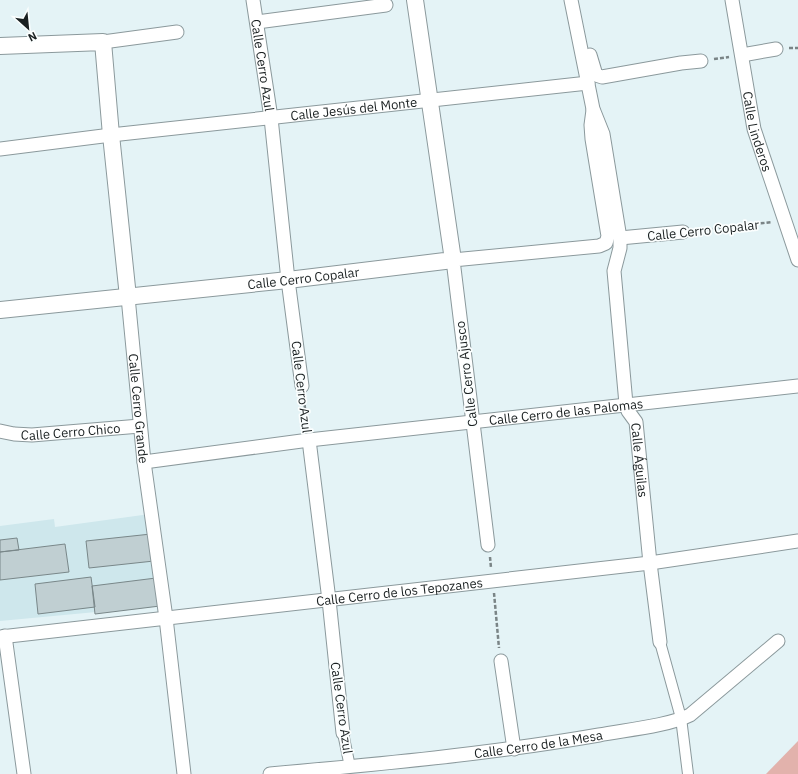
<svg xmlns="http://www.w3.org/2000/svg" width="798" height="774" viewBox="0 0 798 774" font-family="'IBM Plex Sans',sans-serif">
<rect width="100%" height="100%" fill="#e4f3f6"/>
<path fill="#cee7ec" d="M150,514L160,606L0,621V526L54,519L55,527Z"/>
<path fill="#e2b2ac" d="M798,741V774H766Z"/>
<path fill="#c0cfd2" stroke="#798789" d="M151,534L154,561L89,568L86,541Z
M17,538L19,550L0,552V540Z
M65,544L69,572L0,580V552Z
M91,577L95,607L38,614L35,584Z
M156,578L160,606L95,614L92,586Z"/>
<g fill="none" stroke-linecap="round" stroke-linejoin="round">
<defs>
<path id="pedestrian" d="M660,642L681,718L688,774
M343,733L350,767"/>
<g id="minor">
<path id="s1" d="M253,0L271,118L288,280L302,386"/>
<path id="s2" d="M571,0L593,109L603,134L620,238V248L614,271L626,404L628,411L636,422L650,563L660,642"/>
<path id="s3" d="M732,0L754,129L798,260"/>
<path d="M257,22L386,5"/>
<path d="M103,42L177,32"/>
<path d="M590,55L596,75L602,77L681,63L701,61"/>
<path d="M742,55L776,49"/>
<path id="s4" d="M0,149L111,135L588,83"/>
<path d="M620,238L683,232"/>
<path id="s5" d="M128,297L144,462L166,618L184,774"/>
<path id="s6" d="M0,431L14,434L32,435L140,426"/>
<path d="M309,440L329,600L343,733"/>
<path id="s7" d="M144,462L309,440L798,386"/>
<path d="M488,545L453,260L599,246L606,243L608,236L592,139L591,125L593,110"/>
<path d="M5,636L24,774"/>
<path id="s8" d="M0,637L650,563L798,541"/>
<path d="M501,661L514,749"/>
<path id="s9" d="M270,774C380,764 490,754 599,735C625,730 668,726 690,715L778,641"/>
</g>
<g id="tertiary">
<path d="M0,46L103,42L111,135L128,297"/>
<path id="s10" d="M0,310L288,280L453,260L415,0"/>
</g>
</defs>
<use href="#pedestrian" stroke="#8b999c" stroke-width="12"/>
<use href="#minor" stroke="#8b999c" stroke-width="15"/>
<use href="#tertiary" stroke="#8b999c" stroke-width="18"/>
<path stroke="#7a8486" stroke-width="2.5" stroke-dasharray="4 2" stroke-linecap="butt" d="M789,48H798
M714,59L729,57
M695,231L772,222
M304,399L307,428
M490,557L491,568
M494,593L499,648"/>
<use href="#pedestrian" stroke="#fff" stroke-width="10"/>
<use href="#minor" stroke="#fff" stroke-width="13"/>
<use href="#tertiary" stroke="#fff" stroke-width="16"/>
</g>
<g text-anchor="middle" stroke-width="3.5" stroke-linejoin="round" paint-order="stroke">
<g font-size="13" fill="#1a2021" stroke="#fbfefe">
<text dy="5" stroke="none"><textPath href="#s1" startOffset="66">Calle Cerro Azul</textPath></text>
<text dy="5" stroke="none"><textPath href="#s4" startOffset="356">Calle Jesús del Monte</textPath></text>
<text dy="5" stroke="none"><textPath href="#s3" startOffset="134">Calle Linderos</textPath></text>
<text transform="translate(703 230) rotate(-6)" y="5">Calle Cerro Copalar</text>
<text dy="5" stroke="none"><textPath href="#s10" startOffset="305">Calle Cerro Copalar</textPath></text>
<text transform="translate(466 374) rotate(-97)" y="5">Calle Cerro Ajusco</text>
<text transform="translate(302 387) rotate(83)" y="5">Calle Cerro Azul</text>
<text dy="5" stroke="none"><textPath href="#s5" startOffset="112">Calle Cerro Grande</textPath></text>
<text dy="5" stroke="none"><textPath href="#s7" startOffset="425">Calle Cerro de las Palomas</textPath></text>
<text dy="5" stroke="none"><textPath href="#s6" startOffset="71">Calle Cerro Chico</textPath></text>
<text dy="5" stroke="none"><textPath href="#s2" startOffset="470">Calle Águilas</textPath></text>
<text dy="5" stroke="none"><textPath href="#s8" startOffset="402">Calle Cerro de los Tepozanes</textPath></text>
<text transform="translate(342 708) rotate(82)" y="5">Calle Cerro Azul</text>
<text dy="5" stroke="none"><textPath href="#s9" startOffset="270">Calle Cerro de la Mesa</textPath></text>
</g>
</g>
<g transform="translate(28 28) rotate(153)" stroke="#fbfefe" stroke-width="3" paint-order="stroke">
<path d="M0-3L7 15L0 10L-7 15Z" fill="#1a2021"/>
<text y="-6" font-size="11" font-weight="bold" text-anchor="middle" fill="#1a2021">N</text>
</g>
</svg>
